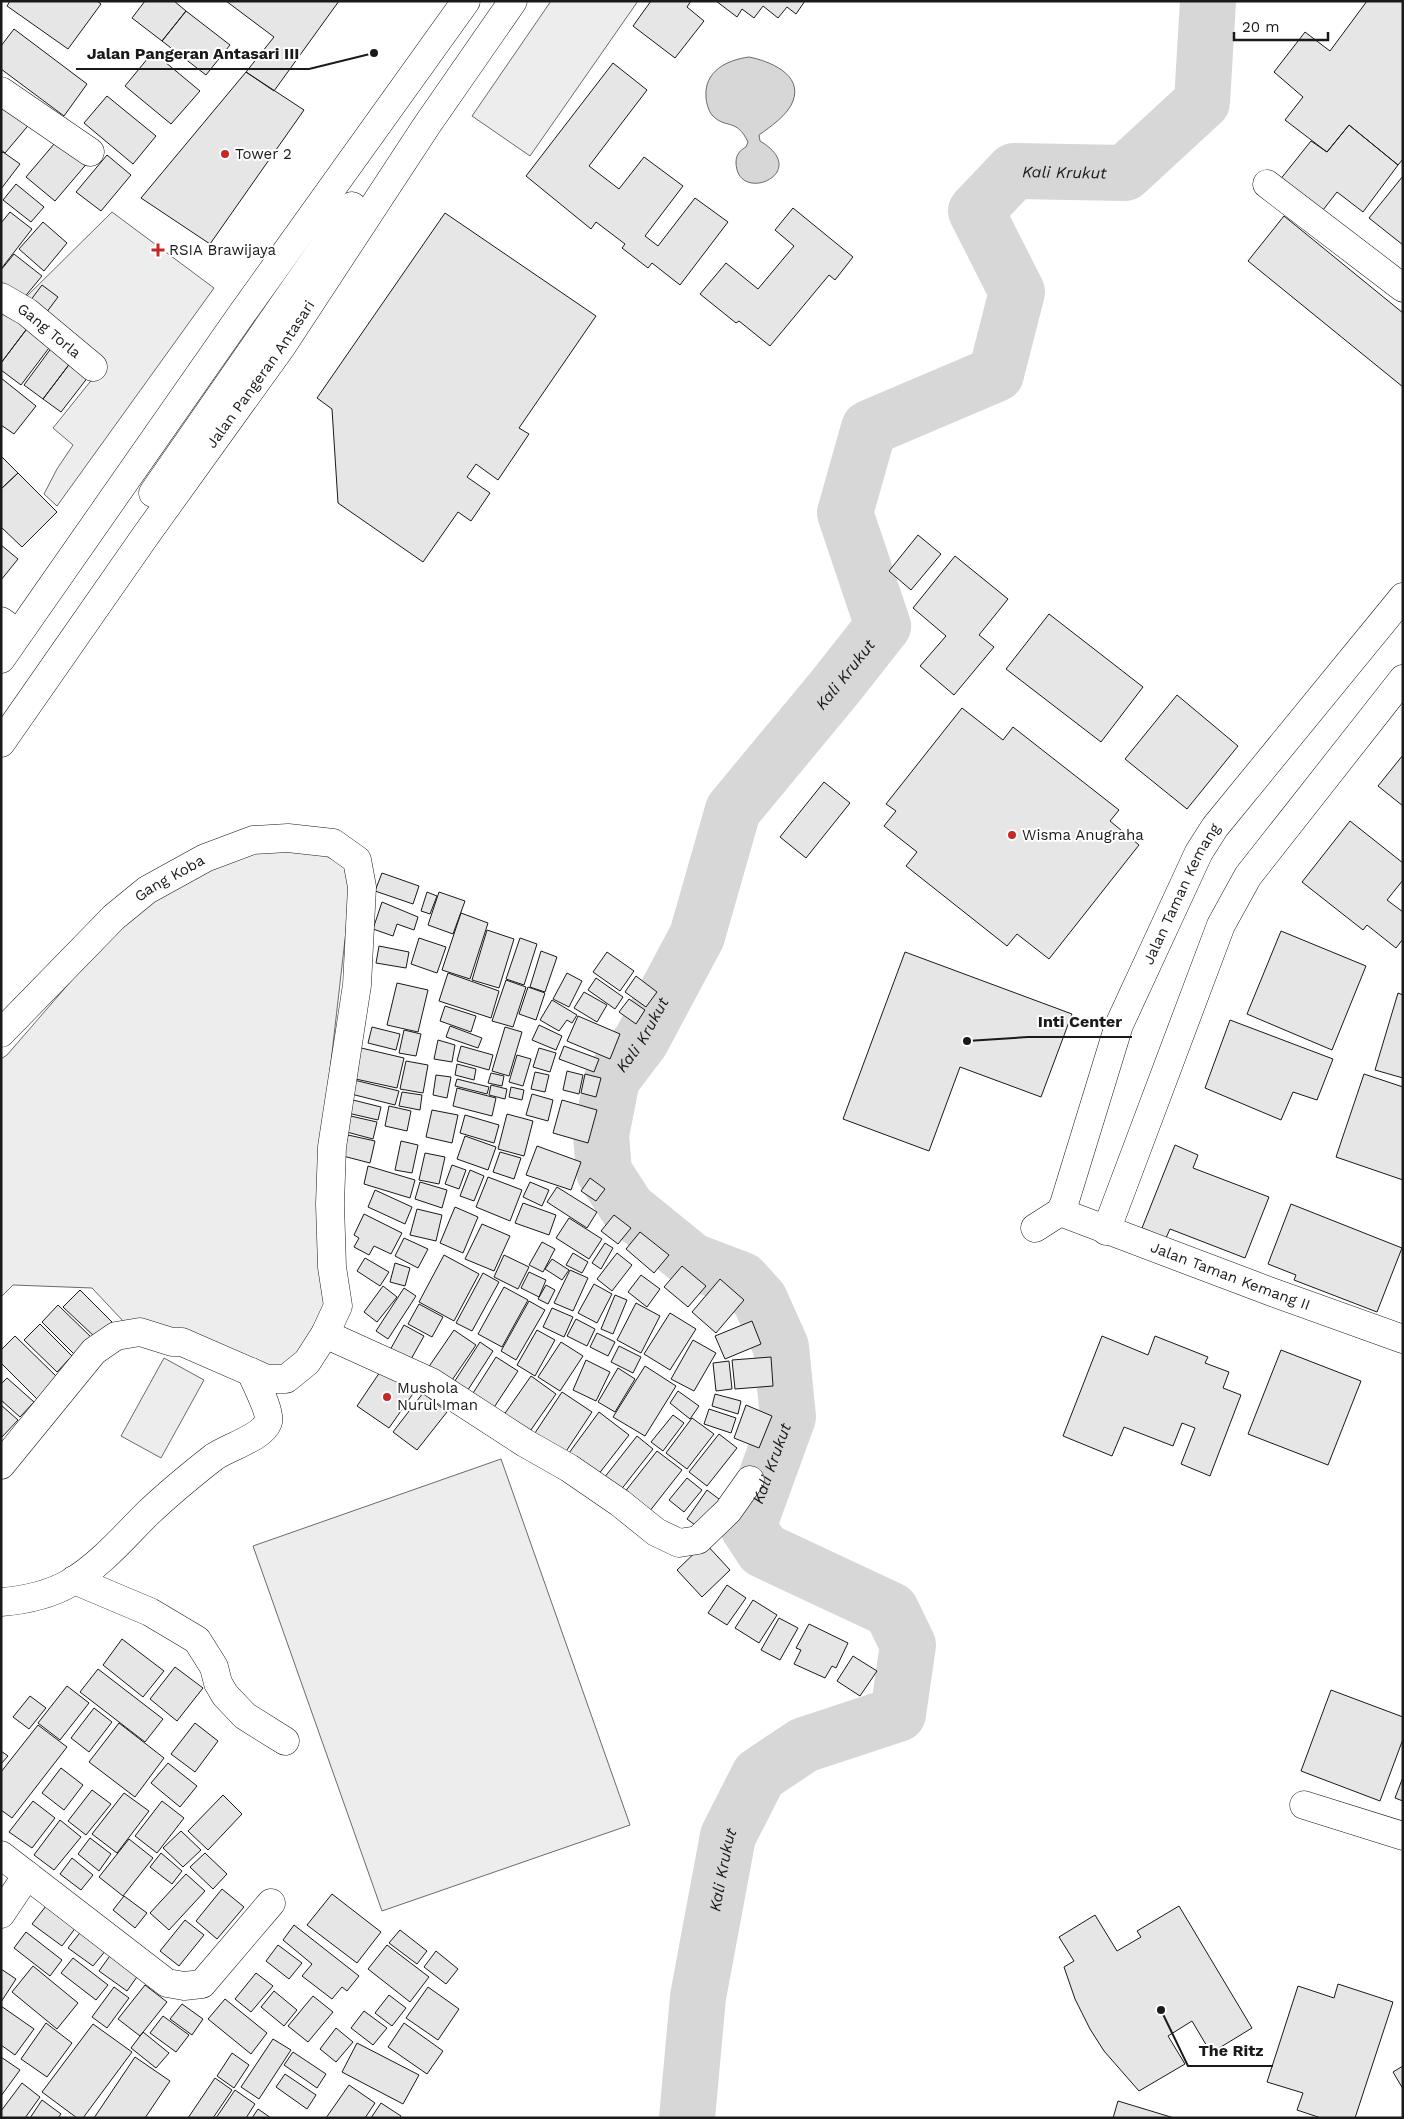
<svg xmlns="http://www.w3.org/2000/svg" width="1404" height="2119" viewBox="0 0 1404 2119" font-family="'Work Sans',sans-serif">
<rect width="100%" height="100%" fill="#fff"/>
<path fill="#ededed" stroke="#6a6a6a" d="M551,1H638L530,156L472,116Z
M112,212L214,288L57,506L44,494L57,469L73,445L53,428L102,367L20,303Z
M255,851L317,852L345,865L351,887L319,1167L327,1304L301,1355L278,1370L124,1322L92,1288L13,1285L1,1297V1059L7,1055L117,928L177,880Z
M164,1358L204,1380L161,1458L121,1436Z
M501,1459L630,1825L382,1911L253,1546Z"/>
<path fill="#d7d7d7" stroke="#6a6a6a" d="M749,57C769,61 803,74 793,101C788,115 770,127 759,135L760,141C814,173 736,206 736,162C736,155 740,150 746,147L748,142C736,117 726,130 712,115C709,112 706,102 706,97C704,71 727,60 749,57Z"/>
<g fill="none" stroke-linecap="round" stroke-linejoin="round">
<path stroke="#d7d7d7" stroke-width="56" id="s1" d="M687,2118L698,1997L728,1836L759,1775L804,1745L898,1714L908,1645L891,1610L763,1550L748,1527L788,1417L781,1347L760,1300L742,1280L692,1261L628,1209L604,1172L601,1135L612,1079L641,1041L697,936L733,810L835,687L883,626L845,513L869,428L996,374L1017,292L976,211L1014,171L1125,173L1202,102L1208,1"/>
</g>
<path fill="#e6e6e6" stroke="#1a1a1a" d="M10,1H97L101,4L68,49L7,6Z
M145,1H174L186,11L162,41L132,18Z
M226,1H339L274,91L246,72L274,37Z
M651,1H691L687,7L704,21L675,58L633,26Z
M716,1H805L796,14L787,7L778,18L763,6L754,18L742,9L737,17Z
M1367,1H1403V159L1398,165L1349,125L1327,152L1285,120L1303,97L1274,72L1305,32L1330,51Z
M186,11L230,45L206,75L162,41Z
M14,29L87,84L64,116L1,69V46Z
M153,52L200,91L171,124L125,86Z
M613,63L647,90L589,166L619,189L644,157L683,186L645,236L658,246L695,198L728,222L680,285L652,263L648,268L622,248L625,244L596,222L591,229L526,176Z
M246,72L304,110L210,244L141,198Z
M1,95L32,121L5,153L1,150Z
M107,96L156,136L133,164L84,123Z
M1349,125L1398,165L1363,212L1337,192L1316,219L1275,186L1311,141L1327,152Z
M60,137L89,161L55,201L26,177Z
M3,152L20,164L1,189V154Z
M107,155L131,175L101,211L76,192Z
M1403,176V245L1369,218Z
M16,184L44,207L31,222L3,200Z
M793,208L853,257L835,280L829,275L770,346L739,321L736,323L700,294L726,263L758,289L794,246L775,230Z
M10,212L32,229L1,269V223Z
M445,213L596,316L519,428L529,434L498,480L476,464L467,477L490,493L471,521L458,512L423,562L338,503L332,409L317,398Z
M1284,216L1403,313V387L1248,261Z
M43,222L67,243L44,271L19,249Z
M14,254L42,276L23,299L1,282V270Z
M42,285L58,297L43,317L27,305Z
M1,308L32,322L1,363Z
M32,322L55,340L21,385L1,370V363Z
M55,343L74,358L43,399L24,385Z
M74,358L92,372L61,412L43,399Z
M1,378L36,406L14,434L1,425Z
M1,456L18,473L1,489Z
M18,473L57,512L22,547L1,527V489Z
M918,535L941,554L911,590L889,571Z
M1,545L18,559L1,580Z
M955,556L1008,599L979,635L994,647L954,695L920,666L946,636L913,608Z
M1049,614L1143,687L1101,742L1006,669Z
M1177,695L1238,746L1187,809L1125,759Z
M962,708L1003,740L1013,727L1119,810L1110,821L1139,845L1049,959L1017,934L1007,946L906,866L917,852L884,826L896,811L886,804Z
M1403,755V806L1378,786Z
M824,782L850,803L806,858L780,837Z
M1350,821L1403,863V880L1387,900L1403,912V939L1396,948L1367,925L1363,930L1302,882Z
M382,873L419,886L413,904L375,891Z
M427,892L437,896L430,914L421,911Z
M439,892L465,901L453,934L428,925Z
M382,902L418,917L414,930L397,924L393,936L373,929Z
M461,913L488,923L470,979L442,970Z
M487,930L514,939L499,988L472,980Z
M1281,931L1366,966L1332,1050L1247,1014Z
M419,938L446,947L437,973L411,964Z
M520,938L537,944L524,985L506,979Z
M379,946L409,952L406,968L376,963Z
M541,951L557,957L545,992L530,987Z
M607,952L634,971L620,991L593,972Z
M905,952L1072,1014L1041,1097L960,1067L929,1151L843,1119Z
M448,973L499,991L491,1018L439,1001Z
M567,973L582,981L569,1007L553,999Z
M636,976L657,992L646,1007L625,992Z
M596,978L623,997L615,1009L588,990Z
M506,980L526,987L513,1027L492,1021Z
M397,983L428,990L418,1032L387,1025Z
M528,987L545,993L536,1020L519,1014Z
M584,992L607,1005L597,1022L574,1008Z
M1398,993L1403,995V1078L1375,1070Z
M629,999L645,1010L636,1024L619,1012Z
M552,1000L577,1015L572,1023L567,1020L559,1031L540,1020Z
M445,1006L476,1016L471,1032L440,1021Z
M578,1016L620,1034L610,1059L567,1041Z
M1230,1020L1333,1059L1317,1100L1293,1092L1281,1120L1205,1088Z
M539,1025L562,1036L556,1050L532,1040Z
M450,1026L482,1038L478,1048L446,1037Z
M372,1027L400,1034L396,1050L368,1043Z
M505,1027L522,1032L509,1076L492,1071Z
M404,1030L421,1034L416,1056L399,1053Z
M438,1040L455,1045L452,1062L434,1059Z
M461,1046L493,1055L489,1070L457,1061Z
M564,1046L599,1059L594,1072L559,1059Z
M357,1047L404,1058L397,1088L351,1078Z
M539,1048L556,1053L550,1072L533,1067Z
M517,1055L531,1059L523,1086L509,1082Z
M406,1061L428,1065L423,1093L400,1089Z
M457,1064L476,1069L474,1080L455,1075Z
M567,1071L583,1075L579,1094L563,1090Z
M535,1072L549,1075L545,1092L531,1089Z
M491,1073L504,1076L502,1086L488,1083Z
M585,1074L601,1078L596,1097L581,1093Z
M1364,1074L1403,1087V1180L1336,1157Z
M436,1075L451,1077L447,1098L433,1095Z
M457,1079L489,1087L487,1094L455,1086Z
M354,1080L399,1091L395,1105L351,1094Z
M491,1085L507,1089L505,1099L489,1095Z
M511,1087L524,1090L522,1100L509,1097Z
M457,1088L496,1098L492,1116L453,1106Z
M402,1092L422,1095L420,1110L399,1106Z
M532,1094L553,1100L548,1121L526,1115Z
M341,1097L381,1107L378,1120L339,1111Z
M562,1100L597,1110L588,1143L553,1133Z
M389,1106L411,1111L407,1131L385,1126Z
M432,1110L458,1115L452,1143L426,1137Z
M507,1114L533,1121L524,1156L498,1149Z
M346,1115L377,1122L373,1139L343,1131Z
M465,1115L499,1125L494,1143L460,1133Z
M348,1135L375,1141L370,1163L343,1156Z
M465,1136L496,1147L488,1170L457,1159Z
M401,1141L418,1145L412,1173L395,1170Z
M1175,1145L1198,1155L1193,1168L1269,1197L1245,1258L1170,1229L1166,1238L1142,1228Z
M537,1146L581,1162L571,1190L526,1175Z
M500,1152L521,1158L514,1179L493,1172Z
M425,1153L445,1157L439,1184L419,1180Z
M452,1165L466,1170L459,1189L445,1184Z
M368,1166L415,1180L410,1198L364,1184Z
M470,1170L484,1176L474,1201L460,1196Z
M488,1177L522,1190L510,1221L476,1207Z
M590,1178L605,1189L596,1201L581,1191Z
M420,1182L447,1190L442,1208L415,1199Z
M530,1182L549,1190L542,1206L523,1197Z
M557,1187L597,1212L587,1228L547,1202Z
M375,1190L412,1207L405,1224L368,1207Z
M523,1203L556,1215L549,1235L515,1223Z
M1291,1204L1402,1248L1377,1312L1294,1280L1296,1275L1268,1264Z
M455,1207L478,1217L463,1253L440,1243Z
M417,1209L442,1215L436,1241L410,1235Z
M364,1214L402,1233L391,1254L374,1246L369,1255L354,1247L359,1238L354,1235Z
M614,1215L631,1228L618,1244L601,1231Z
M569,1218L602,1239L589,1259L556,1238Z
M482,1224L510,1236L494,1271L465,1259Z
M640,1232L669,1255L654,1273L626,1249Z
M404,1238L428,1249L418,1268L395,1256Z
M542,1242L555,1249L543,1272L529,1265Z
M605,1243L613,1248L601,1269L592,1263Z
M573,1253L588,1262L582,1273L566,1265Z
M617,1253L632,1265L612,1291L597,1279Z
M444,1255L479,1274L454,1321L419,1302Z
M504,1255L529,1267L518,1289L494,1277Z
M365,1258L389,1272L380,1286L357,1271Z
M552,1259L569,1270L562,1280L545,1269Z
M395,1263L410,1268L405,1286L390,1282Z
M682,1266L706,1286L688,1307L664,1287Z
M570,1270L588,1278L573,1311L554,1303Z
M529,1272L546,1280L539,1297L521,1288Z
M483,1273L499,1282L472,1331L456,1323Z
M641,1275L660,1289L647,1307L628,1292Z
M720,1279L744,1300L716,1333L692,1312Z
M594,1284L612,1294L597,1323L578,1313Z
M546,1285L555,1290L548,1304L538,1299Z
M383,1286L397,1297L377,1322L364,1312Z
M504,1287L528,1300L502,1347L478,1334Z
M404,1288L416,1296L388,1339L376,1331Z
M80,1290L112,1322L96,1338L63,1307Z
M615,1295L627,1300L613,1334L601,1329Z
M529,1301L545,1310L516,1360L501,1351Z
M636,1303L660,1316L641,1353L617,1340Z
M419,1304L443,1317L432,1337L408,1324Z
M58,1305L92,1338L75,1355L42,1322Z
M552,1308L573,1317L564,1337L543,1327Z
M670,1313L696,1329L670,1370L644,1354Z
M576,1319L595,1329L587,1346L567,1336Z
M752,1321L761,1344L725,1359L715,1336Z
M40,1324L72,1356L57,1372L24,1340Z
M404,1325L424,1336L410,1361L390,1350Z
M454,1330L476,1345L450,1383L428,1368Z
M537,1330L555,1340L535,1376L517,1365Z
M597,1333L615,1342L608,1356L590,1347Z
M15,1336L58,1378L37,1399L1,1363V1350Z
M1102,1336L1148,1355L1155,1336L1208,1357L1205,1363L1229,1372L1223,1388L1241,1395L1210,1476L1181,1464L1195,1428L1182,1423L1173,1446L1124,1427L1112,1456L1063,1436Z
M693,1340L716,1353L694,1391L671,1379Z
M480,1342L493,1351L464,1396L451,1387Z
M561,1342L583,1356L560,1391L538,1377Z
M619,1346L641,1357L633,1373L611,1362Z
M1281,1350L1361,1381L1328,1465L1248,1434Z
M496,1357L518,1371L489,1415L468,1401Z
M771,1357L773,1386L735,1389L732,1360Z
M586,1360L610,1372L596,1401L573,1390Z
M729,1361L732,1389L716,1391L713,1363Z
M384,1366L417,1388L389,1428L357,1406Z
M645,1366L676,1386L645,1436L613,1417Z
M618,1368L635,1379L615,1412L598,1402Z
M531,1376L556,1394L526,1437L501,1419Z
M7,1378L34,1402L20,1417L1,1400V1384Z
M678,1391L699,1406L690,1419L670,1403Z
M562,1392L592,1412L563,1456L533,1436Z
M423,1393L447,1412L417,1450L393,1432Z
M715,1394L741,1401L738,1414L712,1406Z
M1,1405L18,1420L1,1438Z
M746,1405L772,1416L759,1448L734,1438Z
M709,1409L736,1418L731,1433L704,1424Z
M599,1412L629,1435L598,1475L569,1453Z
M673,1415L684,1423L663,1451L651,1442Z
M692,1418L714,1434L687,1469L666,1453Z
M719,1434L737,1448L707,1486L689,1472Z
M637,1436L653,1449L620,1491L604,1478Z
M657,1451L682,1470L649,1512L624,1493Z
M687,1478L702,1490L684,1512L669,1500Z
M707,1490L723,1502L703,1531L687,1519Z
M705,1543L730,1570L702,1597L677,1570Z
M727,1585L746,1598L727,1625L708,1613Z
M753,1600L777,1615L759,1643L735,1628Z
M779,1618L798,1628L780,1660L761,1650Z
M809,1624L848,1643L836,1668L832,1666L825,1678L794,1664L801,1650L796,1648Z
M122,1639L164,1671L143,1697L103,1665Z
M853,1656L877,1671L860,1696L837,1681Z
M175,1667L203,1688L177,1721L150,1699Z
M98,1669L163,1719L145,1742L80,1692Z
M67,1686L89,1703L60,1740L38,1723Z
M1331,1690L1403,1717V1739L1380,1801L1301,1771Z
M30,1696L46,1708L29,1729L13,1717Z
M94,1708L112,1722L89,1752L71,1738Z
M119,1723L164,1758L135,1797L89,1762Z
M195,1723L218,1741L195,1772L171,1754Z
M38,1725L67,1747L12,1818L1,1810V1772Z
M1,1751L8,1756L1,1764Z
M168,1763L197,1786L180,1807L151,1783Z
M61,1768L83,1785L64,1810L42,1793Z
M1403,1777V1801L1395,1798Z
M92,1790L111,1804L86,1835L68,1821Z
M124,1793L149,1811L117,1853L92,1834Z
M223,1795L242,1814L208,1850L188,1831Z
M33,1801L55,1818L32,1848L9,1832Z
M162,1801L184,1818L157,1853L135,1836Z
M60,1820L81,1837L54,1870L34,1855Z
M181,1831L201,1850L183,1867L163,1848Z
M90,1838L111,1854L99,1871L78,1854Z
M129,1839L153,1858L123,1896L99,1877Z
M161,1853L182,1871L172,1884L150,1867Z
M205,1853L227,1874L213,1889L190,1867Z
M72,1858L93,1875L81,1890L60,1874Z
M186,1874L205,1891L169,1930L150,1913Z
M222,1889L244,1907L217,1939L196,1921Z
M332,1894L381,1932L357,1963L307,1925Z
M124,1896L147,1913L135,1928L113,1910Z
M53,1897L82,1919L62,1946L32,1924Z
M1179,1906L1252,2028L1211,2053L1192,2021L1168,2036L1185,2064L1139,2091L1104,2051L1090,2029L1075,1999L1064,1967L1074,1961L1059,1937L1095,1915L1117,1951L1141,1937L1137,1931Z
M185,1920L204,1935L179,1966L160,1951Z
M86,1925L111,1944L93,1966L68,1948Z
M294,1925L359,1976L347,1991L342,1987L332,1999L302,1976L312,1964L283,1940Z
M400,1930L427,1951L417,1964L389,1943Z
M26,1932L62,1960L50,1976L14,1948Z
M278,1945L302,1963L289,1979L266,1961Z
M387,1945L429,1977L410,2002L368,1969Z
M117,1946L144,1967L127,1991L99,1971Z
M436,1951L458,1969L446,1984L424,1967Z
M73,1958L108,1985L96,2000L61,1973Z
M33,1966L78,2003L57,2029L12,1992Z
M1,1969L16,1979L1,2002Z
M256,1973L273,1986L251,2012L235,1999Z
M1338,1984L1393,2002L1355,2118H1321L1297,2110L1303,2093L1267,2082L1298,1986L1334,1998Z
M145,1985L167,2002L140,2036L118,2019Z
M114,1987L129,1998L107,2028L92,2017Z
M428,1987L459,2009L438,2040L406,2018Z
M274,1991L297,2010L284,2026L261,2007Z
M389,1995L406,2008L392,2026L375,2013Z
M313,1996L333,2012L308,2042L288,2026Z
M225,1999L267,2033L251,2054L208,2019Z
M182,2004L203,2019L192,2035L170,2019Z
M1,2006L34,2029L15,2055L1,2045Z
M364,2011L387,2028L373,2045L351,2028Z
M163,2016L189,2035L176,2052L150,2033Z
M46,2023L72,2043L47,2077L21,2059Z
M404,2023L443,2051L427,2074L388,2047Z
M93,2024L132,2052L83,2118H77L42,2092Z
M336,2028L353,2042L336,2062L320,2049Z
M143,2032L169,2053L156,2068L131,2048Z
M273,2039L291,2050L259,2099L241,2087Z
M357,2043L419,2075L403,2104L342,2072Z
M293,2052L326,2074L317,2088L284,2065Z
M232,2053L249,2065L234,2088L217,2076Z
M1,2057L20,2070L1,2096Z
M135,2057L170,2081L145,2118H94Z
M1403,2066V2089L1393,2072Z
M285,2074L316,2095L307,2109L276,2087Z
M215,2078L232,2090L213,2118H188Z
M22,2083L40,2097L25,2118H1V2111Z
M349,2085L375,2103L365,2118H326Z
M235,2090L255,2104L246,2118H216Z
M42,2100L61,2114L58,2118H30Z
M1118,2101L1174,2118H1113Z
M381,2103L401,2116L400,2118H371Z
M258,2109L271,2118H252Z"/>
<g fill="none" stroke-linecap="round" stroke-linejoin="round">
<defs>
<g id="minor">
<path d="M1,91L90,152"/>
<path d="M1267,184L1403,288"/>
<path id="s2" d="M1,297L27,312L93,367"/>
<path d="M1,621L12,629"/>
<path id="s3" d="M1,1033L114,917L147,890L205,858L253,840L288,838L333,843L357,860L362,887L357,985L332,1147L330,1204L332,1267L338,1306L325,1334L307,1362L286,1379H267L182,1342H172L140,1332L116,1336L94,1351L1,1465"/>
<path id="s4" d="M1060,1212L1269,1291L1403,1339"/>
<path id="s5" d="M1035,1228L1060,1212L1064,1204L1119,1025L1199,852L1215,827L1403,597"/>
<path d="M1106,1231L1221,925L1248,876L1403,679"/>
<path d="M325,1334L431,1382L525,1443L569,1468L620,1503L656,1532L679,1543L698,1540L728,1511L750,1480"/>
<path d="M74,1580L150,1612L197,1640L214,1667L218,1683L225,1695L245,1716L285,1741"/>
<path d="M1,1602C26,1600 49,1595 70,1583C100,1565 123,1538 147,1514C168,1494 191,1475 214,1457C228,1447 262,1438 268,1422C271,1412 255,1382 251,1372"/>
<path d="M1304,1805L1403,1836"/>
<path d="M1,1855L167,1983L184,1986L202,1984L271,1903"/>
<path d="M1,1914L27,1875"/>
</g>
<g id="primary">
<path d="M153,493L352,206"/>
<path d="M1,659L241,315L466,1"/>
<path id="s6" d="M1,743L146,535L282,346L427,125L513,1"/>
</g>
</defs>
<use href="#minor" stroke="#1a1a1a" stroke-width="29"/>
<use href="#primary" stroke="#1a1a1a" stroke-width="29"/>
<use href="#minor" stroke="#fff" stroke-width="28"/>
<use href="#primary" stroke="#fff" stroke-width="28"/>
</g>
<g fill="#c62828" stroke="#fff" stroke-width="2">
<circle cx="225" cy="154" r="5"/>
<path d="M155.5 242.5h5v5h5v5h-5v5h-5v-5h-5v-5h5z"/>
<circle cx="1012" cy="835" r="5"/>
<circle cx="387" cy="1397" r="5"/>
</g>
<g text-anchor="middle" stroke-width="4" stroke-linejoin="round" paint-order="stroke">
<g font-size="15" fill="#1a1a1a" stroke="#fff" text-anchor="start">
<text x="235" y="159">Tower 2</text>
<text x="169" y="255">RSIA Brawijaya</text>
<text x="1022" y="840">Wisma Anugraha</text>
<text x="397" y="1393">Mushola<tspan x="397" dy="17">Nurul Iman</tspan></text>
</g>
<g font-size="15" fill="#1a1a1a" stroke="#fff">
<text dy="5" stroke="none"><textPath href="#s2" startOffset="59">Gang Torla</textPath></text>
<text dy="5" stroke="none"><textPath href="#s6" startOffset="451">Jalan Pangeran Antasari</textPath></text>
<text dy="5" stroke="none"><textPath href="#s3" startOffset="230">Gang Koba</textPath></text>
<text dy="5" stroke="none"><textPath href="#s5" startOffset="371">Jalan Taman Kemang</textPath></text>
<text dy="5" stroke="none"><textPath href="#s4" startOffset="182">Jalan Taman Kemang II</textPath></text>
</g>
<g font-size="16" font-style="italic" fill="#1a1a1a" stroke="#fff">
<text dy="6" stroke="none"><textPath href="#s1" startOffset="2486">Kali Krukut</textPath></text>
<text dy="6" stroke="none"><textPath href="#s1" startOffset="1798">Kali Krukut</textPath></text>
<text dy="6" stroke="none"><textPath href="#s1" startOffset="1378">Kali Krukut</textPath></text>
<text dy="6" stroke="none"><textPath href="#s1" startOffset="852">Kali Krukut</textPath></text>
<text dy="6" stroke="none"><textPath href="#s1" startOffset="251">Kali Krukut</textPath></text>
</g>
</g>
<path fill="none" stroke="#1a1a1a" stroke-width="2" d="M374 53L309 69H76M967 1041L1028 1037H1132M1161 2010L1188 2066H1273"/>
<g fill="#1a1a1a" stroke="#fff" stroke-width="2">
<circle cx="374" cy="53" r="5"/>
<circle cx="967" cy="1041" r="5"/>
<circle cx="1161" cy="2010" r="5"/>
</g>
<g font-size="16" text-anchor="middle" font-weight="bold" fill="#1a1a1a" stroke="#fff" stroke-width="4" stroke-linejoin="round" paint-order="stroke">
<text x="193" y="59">Jalan Pangeran Antasari III</text>
<text x="1080" y="1027">Inti Center</text>
<text x="1231" y="2056">The Ritz</text>
</g>
<rect width="1404" height="2119" fill="none" stroke="#1a1a1a" stroke-width="5"/>
<path d="M1234 32v8h94v-8" fill="none" stroke="#1a1a1a" stroke-width="2.5"/>
<text x="1242" y="32" font-size="15" fill="#1a1a1a" stroke="#ffffff" stroke-width="4" paint-order="stroke">20 m</text>
</svg>
